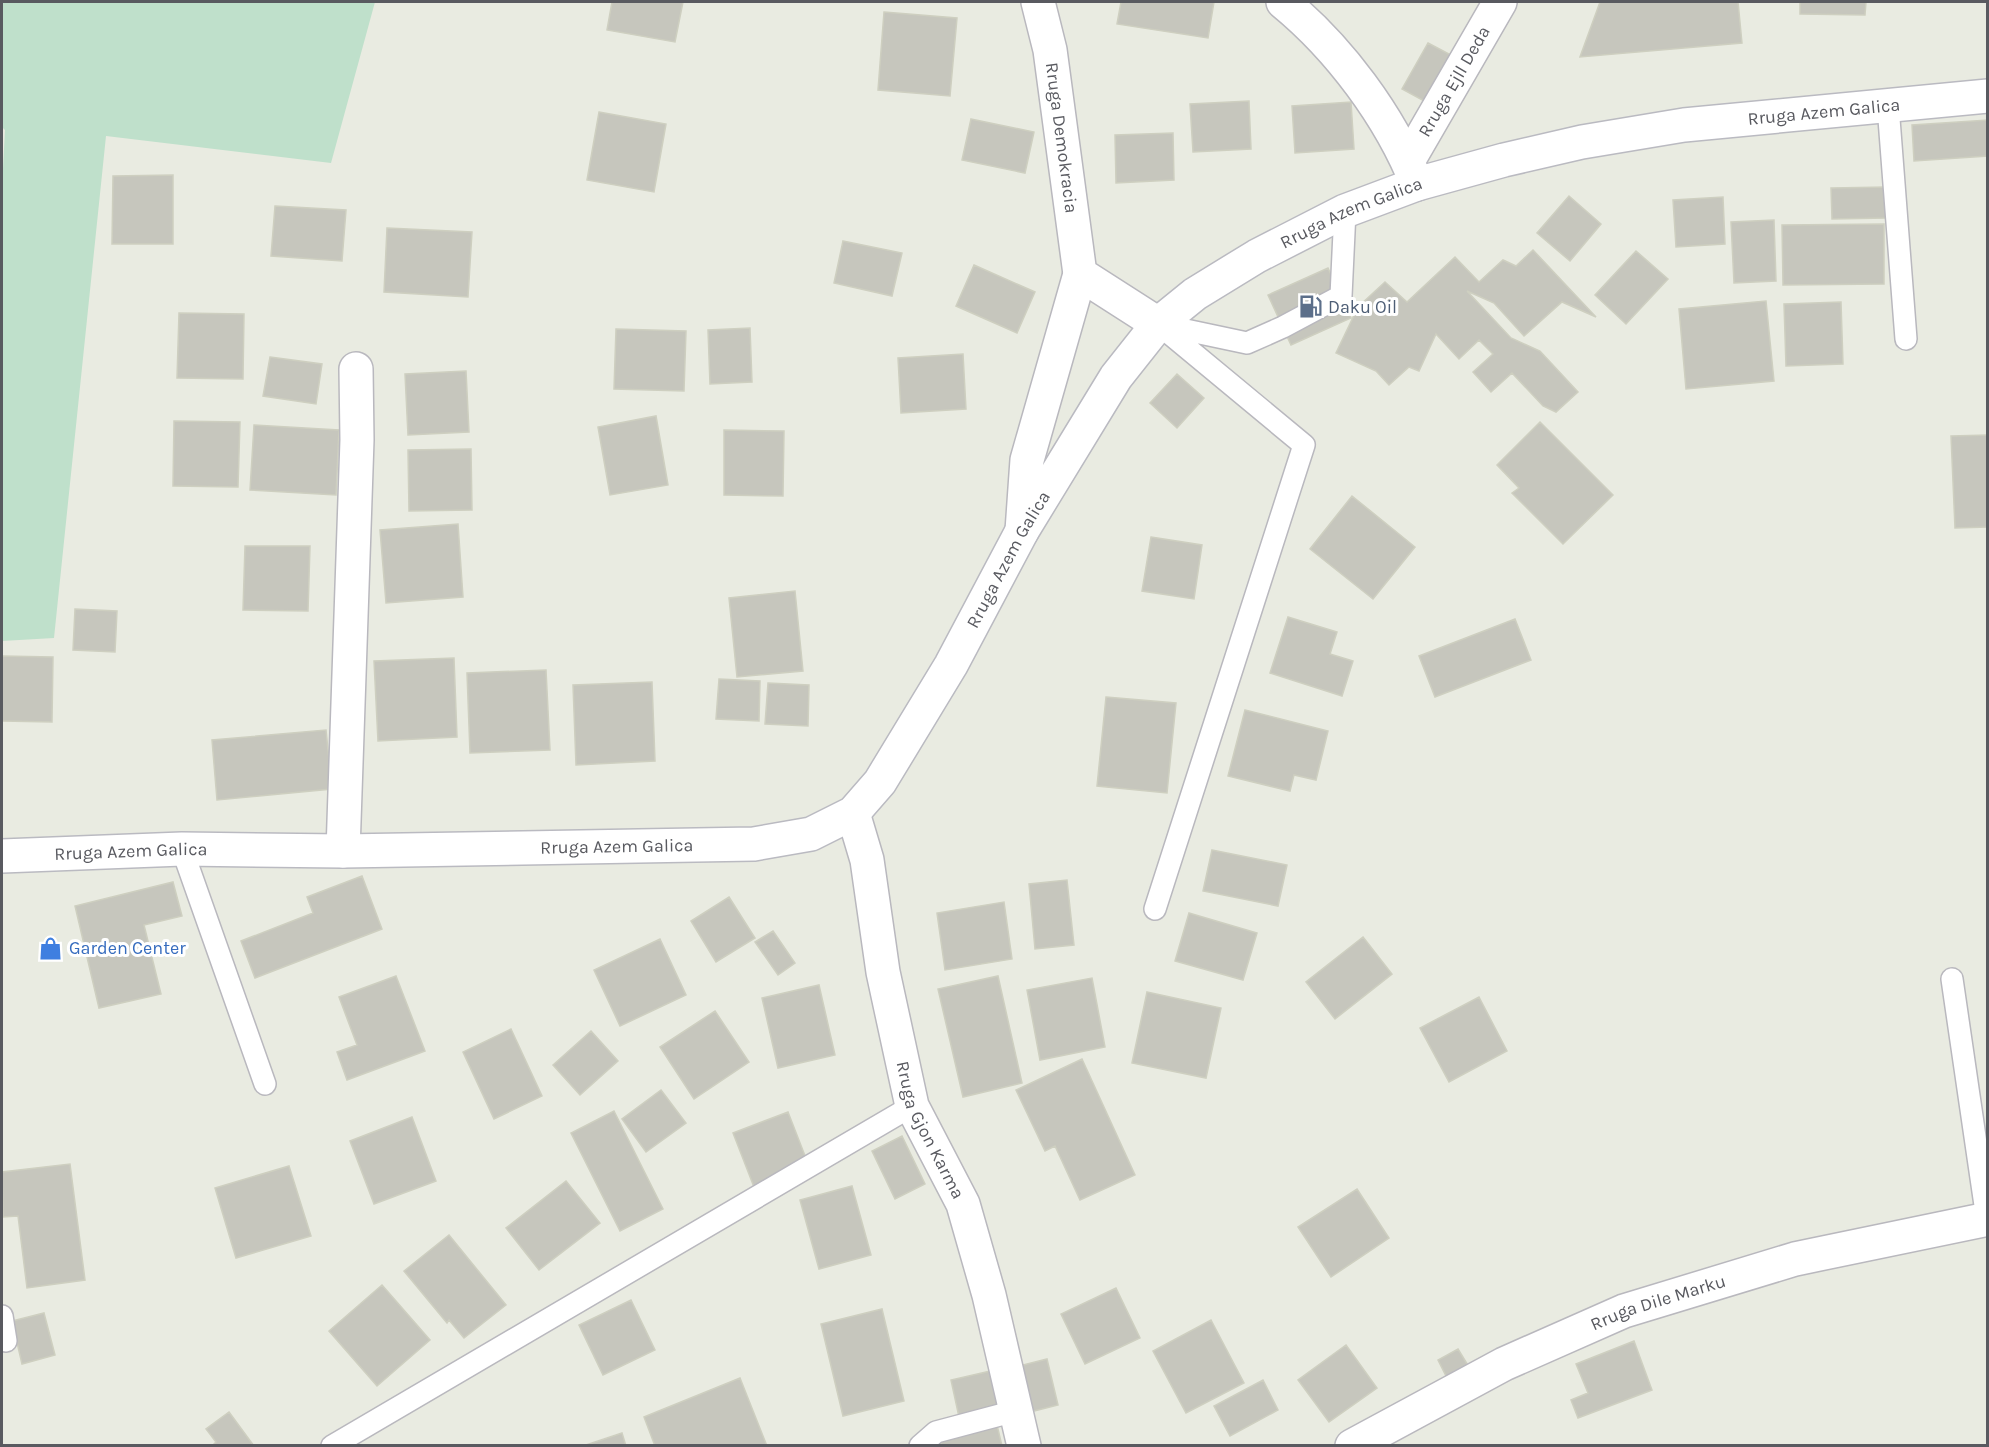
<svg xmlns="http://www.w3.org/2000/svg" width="1989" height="1447" viewBox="0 0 1989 1447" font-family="Karla,sans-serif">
<rect width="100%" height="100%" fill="#e9ebe1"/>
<path fill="#bfe0cb" d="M2,2H375L331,163L106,136L54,638L2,641V187L5,130L2,127Z"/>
<path fill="#c6c6bd" stroke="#cecfc0" stroke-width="1.5" d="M612,2H683L675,42L607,30Z
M1121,2H1214L1208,38L1117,24Z
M1600,2H1738L1742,43L1580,57Z
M1800,2H1866L1865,15L1800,14Z
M884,12L957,18L950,96L878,90Z
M1428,43L1451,55L1426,102L1402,89Z
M1249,101L1251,149L1193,152L1190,104Z
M1351,102L1354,149L1295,153L1292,106Z
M599,112L666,124L654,192L587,180Z
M971,119L1034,132L1025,173L962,160Z
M1988,120V156L1914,161L1912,125Z
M1173,133L1174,180L1116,183L1115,135Z
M173,175V244H112L113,176Z
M1887,187V218L1832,219L1831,188Z
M1569,196L1601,224L1570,261L1537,233Z
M1723,197L1725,244L1676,247L1673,200Z
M275,206L346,210L342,261L271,256Z
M1774,220L1776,281L1734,283L1731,222Z
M1884,224V284L1783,285L1782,225Z
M387,228L472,232L468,297L384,292Z
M843,241L902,253L892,296L834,283Z
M1533,250L1596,317L1562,302L1524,336L1494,303L1467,291L1511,338L1540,351L1578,392L1556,412L1543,406L1512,373L1491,392L1473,372L1493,354L1479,340L1459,359L1436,334L1419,371L1409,367L1389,385L1376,371L1336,353L1358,307L1385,282L1407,302L1455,257L1479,282L1503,260L1516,266Z
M1636,251L1668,279L1626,324L1595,295Z
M974,265L1035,292L1017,333L956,306Z
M1328,268L1351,318L1291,345L1268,295Z
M1766,301L1774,381L1686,389L1679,309Z
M1841,302L1843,364L1786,366L1784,304Z
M179,313L244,314L243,379L177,378Z
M750,328L752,382L710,384L708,330Z
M616,329L686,331L684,391L614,389Z
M963,354L966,409L901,413L898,358Z
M270,357L322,364L316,404L263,396Z
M466,371L469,432L408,435L405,374Z
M1177,374L1204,398L1177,428L1150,403Z
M656,416L668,485L610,495L598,427Z
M174,421L240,422L238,487L173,486Z
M1540,422L1613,495L1563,544L1512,493L1519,488L1497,465Z
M254,425L339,430L336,495L250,490Z
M724,430L784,431L783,496L724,495Z
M1988,435V527L1955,528L1951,436Z
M471,449L472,510L409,511L408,450Z
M1352,496L1415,547L1373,599L1310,549Z
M458,524L463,597L386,603L380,530Z
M1151,537L1202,545L1194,599L1142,591Z
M245,546H310L308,611L243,610Z
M795,591L803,671L737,677L729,598Z
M75,609L117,611L115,652L73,650Z
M1288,617L1337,632L1330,654L1353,661L1342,696L1270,673Z
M1515,619L1531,660L1435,697L1419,656Z
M2,656L53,657L52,722L2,721Z
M454,658L457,737L378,741L374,661Z
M546,670L550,750L470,753L467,673Z
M719,679L760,681L759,721L716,719Z
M652,682L655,761L576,765L573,685Z
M768,683L809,685L808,726L765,724Z
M1106,697L1176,703L1167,793L1097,786Z
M1245,710L1328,731L1316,780L1294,775L1290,791L1228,776Z
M326,730L332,789L217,800L212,740Z
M1212,850L1287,865L1278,906L1203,891Z
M362,876L382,929L255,978L241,941L313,913L307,897Z
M1067,880L1074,945L1035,949L1029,884Z
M173,882L182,916L144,925L161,994L99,1008L75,906Z
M729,897L755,938L716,962L691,921Z
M1004,902L1012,959L945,970L937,913Z
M1189,913L1257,933L1243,980L1175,961Z
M773,931L795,963L778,975L755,942Z
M1363,937L1392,974L1335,1019L1306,982Z
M660,939L686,995L620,1026L594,970Z
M396,976L425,1051L347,1080L337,1052L357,1045L339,997Z
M998,976L1022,1083L963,1097L938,989Z
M1092,978L1105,1047L1040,1060L1027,990Z
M819,985L835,1055L778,1068L762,998Z
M1147,992L1221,1008L1206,1078L1132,1063Z
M1479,997L1507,1051L1449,1082L1420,1028Z
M715,1011L749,1062L694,1099L660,1047Z
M511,1029L542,1096L494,1119L463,1052Z
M591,1031L618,1061L580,1095L553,1065Z
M1082,1059L1135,1175L1080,1200L1055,1146L1045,1151L1016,1090Z
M661,1090L686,1123L646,1152L622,1119Z
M614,1111L663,1209L620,1231L571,1133Z
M788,1112L809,1166L754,1187L733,1133Z
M412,1117L436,1181L374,1204L350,1141Z
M902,1136L925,1184L895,1199L872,1151Z
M70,1164L85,1280L27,1288L18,1216L3,1217L2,1172Z
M289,1166L311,1236L236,1258L215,1188Z
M566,1181L600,1223L539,1270L506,1228Z
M852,1186L871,1255L819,1269L800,1200Z
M1357,1189L1389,1238L1331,1277L1298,1227Z
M449,1235L506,1305L464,1338L449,1320L447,1323L404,1271Z
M382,1285L430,1340L377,1386L329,1331Z
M1116,1288L1140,1338L1085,1364L1061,1314Z
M631,1300L655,1350L603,1375L579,1325Z
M882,1309L904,1401L843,1416L821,1324Z
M44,1313L55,1355L22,1364L12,1321Z
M1211,1320L1244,1383L1186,1413L1153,1351Z
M1634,1341L1652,1390L1578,1418L1571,1400L1588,1393L1576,1364Z
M1346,1345L1377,1388L1329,1422L1298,1380Z
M1458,1349L1469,1367L1447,1378L1438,1360Z
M1047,1359L1058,1405L1030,1412L1019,1366Z
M995,1370L1003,1407L959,1417L951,1380Z
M740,1378L767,1446H655L644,1417Z
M1263,1380L1278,1410L1230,1436L1214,1406Z
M229,1412L254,1446H212L216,1442L206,1429Z
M997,1425L1002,1446H942L940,1439Z
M622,1433L626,1446H583Z"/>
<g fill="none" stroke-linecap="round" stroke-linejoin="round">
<defs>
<path id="service" d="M1888,106L1906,339
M1162,325L1247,343L1283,327L1341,296L1345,211
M182,849L265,1084
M1155,909L1304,445L1158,324
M1952,979L1987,1219
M2,1316L6,1341
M332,1446L912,1106
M920,1446L936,1432L1015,1411"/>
<g id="minor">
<path id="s1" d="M1408,161L1500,2"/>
<path id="s2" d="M853,813L867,860L883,972L912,1106L963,1204L989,1295L1024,1446"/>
<path d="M343,851L357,440L356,369"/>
<path id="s3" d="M1352,1446L1504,1364L1624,1311L1795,1259L1988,1219"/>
</g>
<g id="tertiary">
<path id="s4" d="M1038,2L1050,50L1080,274L1158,324"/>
<path d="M1283,2C1339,48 1390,116 1417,184"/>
<path d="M1022,531L1027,460L1080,274"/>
</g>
<g id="secondary">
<path id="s5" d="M2,856L182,849L343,851L754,844L811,834L853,813L880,782L951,665L1022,531L1116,377L1158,324L1195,294L1257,256L1345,211L1417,184L1504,160L1582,142L1684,125L1988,96"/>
</g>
</defs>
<use href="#service" stroke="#b9b8be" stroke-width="24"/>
<use href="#minor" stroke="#b9b8be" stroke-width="36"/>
<use href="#tertiary" stroke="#b9b8be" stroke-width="36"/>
<use href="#secondary" stroke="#babac1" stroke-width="36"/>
<use href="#service" stroke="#fff" stroke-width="21"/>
<use href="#minor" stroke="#fff" stroke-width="33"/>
<use href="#tertiary" stroke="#fff" stroke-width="33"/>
<use href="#secondary" stroke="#fff" stroke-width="33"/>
</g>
<defs>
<symbol id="fuel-bare" viewBox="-9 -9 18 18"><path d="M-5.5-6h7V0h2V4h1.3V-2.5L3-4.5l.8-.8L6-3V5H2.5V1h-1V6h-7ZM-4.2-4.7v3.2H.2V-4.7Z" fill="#5c6f8a" stroke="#fff" stroke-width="2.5" paint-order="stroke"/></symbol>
<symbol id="shop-bare" viewBox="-9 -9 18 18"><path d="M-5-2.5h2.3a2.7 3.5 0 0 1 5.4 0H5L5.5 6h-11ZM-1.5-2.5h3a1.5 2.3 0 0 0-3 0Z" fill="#3f7fe0" stroke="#fff" stroke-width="2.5" paint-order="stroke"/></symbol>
</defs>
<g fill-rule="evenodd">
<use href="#fuel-bare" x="1294" y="290" width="33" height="33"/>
<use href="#shop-bare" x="34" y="932" width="33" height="33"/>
</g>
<g text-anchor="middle" stroke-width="6" stroke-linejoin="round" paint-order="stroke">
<g font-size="18" fill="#595a60" stroke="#fff">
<text dy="6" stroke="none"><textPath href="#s1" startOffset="92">Rruga Ejll Deda</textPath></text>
<text dy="6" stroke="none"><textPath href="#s5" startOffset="2145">Rruga Azem Galica</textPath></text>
<text dy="6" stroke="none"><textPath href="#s4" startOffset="138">Rruga Demokracia</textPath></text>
<text dy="6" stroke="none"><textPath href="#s5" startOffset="1659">Rruga Azem Galica</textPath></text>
<text dy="6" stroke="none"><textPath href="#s5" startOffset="1155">Rruga Azem Galica</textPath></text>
<text dy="6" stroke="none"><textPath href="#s5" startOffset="615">Rruga Azem Galica</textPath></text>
<text dy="6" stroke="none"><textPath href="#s5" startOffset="129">Rruga Azem Galica</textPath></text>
<text dy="6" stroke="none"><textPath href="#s2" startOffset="328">Rruga Gjon Karma</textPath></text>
<text dy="6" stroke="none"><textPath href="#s3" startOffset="339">Rruga Dile Marku</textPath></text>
</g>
<g font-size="18" fill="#4e5e75" stroke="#fff" text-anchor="start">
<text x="1328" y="313">Daku Oil</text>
</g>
<g font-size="18" fill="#366cbe" stroke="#fff" text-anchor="start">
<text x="69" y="954">Garden Center</text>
</g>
</g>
<rect width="1989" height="1447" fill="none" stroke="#595a60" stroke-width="6"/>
</svg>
